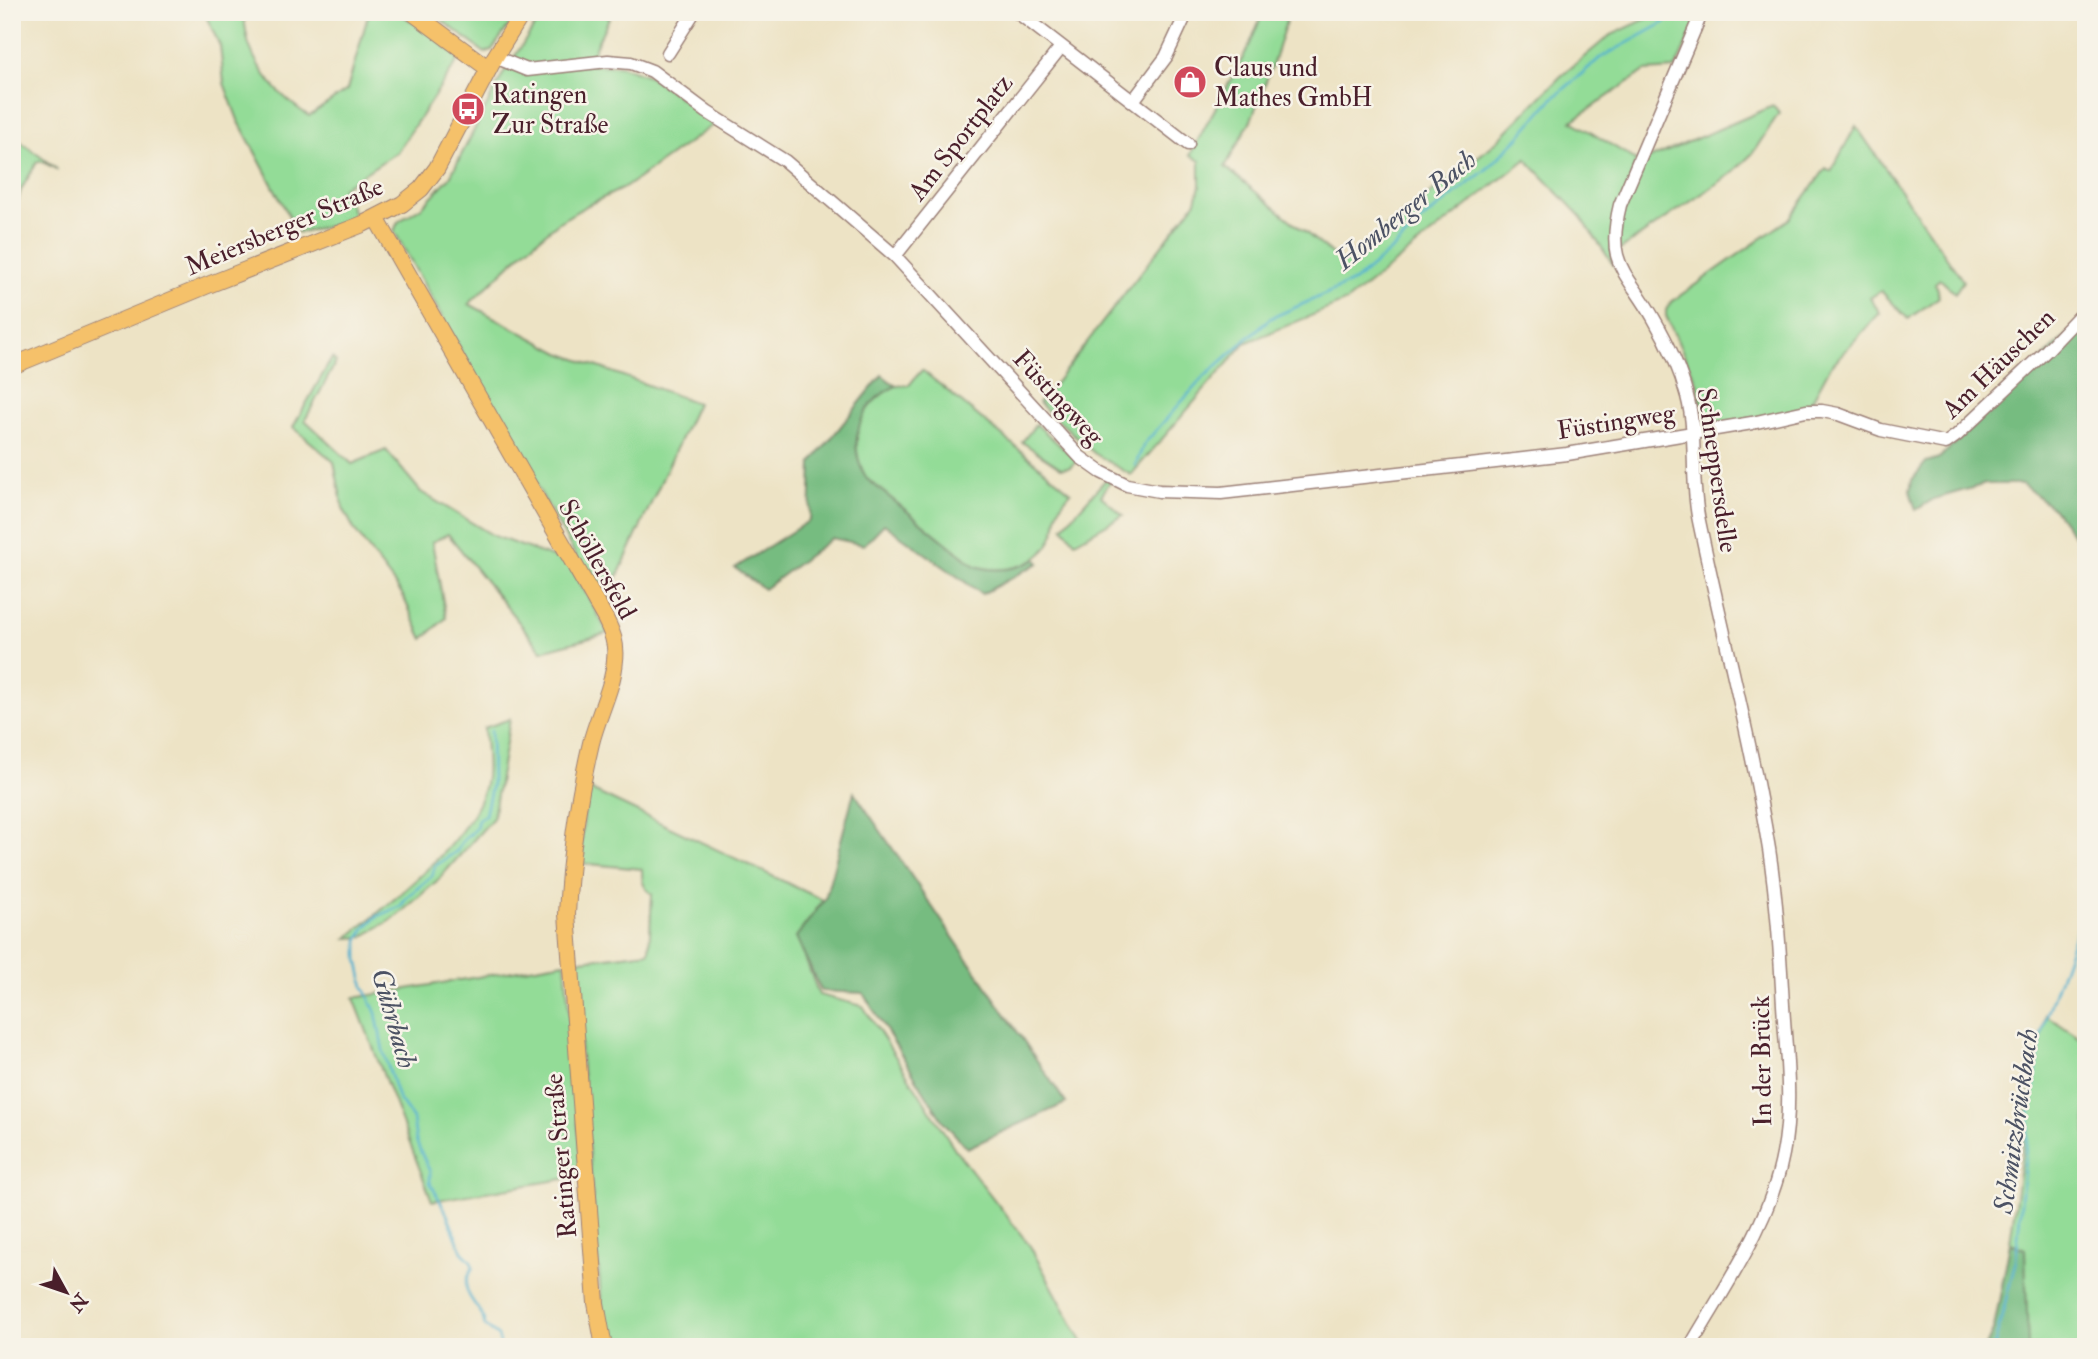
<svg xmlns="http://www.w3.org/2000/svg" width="2098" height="1359" viewBox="0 0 2098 1359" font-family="'IM FELL Double Pica',serif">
<rect width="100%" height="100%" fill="#f7f3e8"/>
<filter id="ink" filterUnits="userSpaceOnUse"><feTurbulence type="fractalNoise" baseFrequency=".0143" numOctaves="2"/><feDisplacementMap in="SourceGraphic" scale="14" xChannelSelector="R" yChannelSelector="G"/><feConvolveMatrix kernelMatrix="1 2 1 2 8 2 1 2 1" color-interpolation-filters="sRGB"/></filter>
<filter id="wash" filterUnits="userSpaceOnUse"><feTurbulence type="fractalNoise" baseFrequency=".00686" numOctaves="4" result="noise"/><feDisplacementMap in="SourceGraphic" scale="28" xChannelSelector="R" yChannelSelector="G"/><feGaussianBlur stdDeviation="1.57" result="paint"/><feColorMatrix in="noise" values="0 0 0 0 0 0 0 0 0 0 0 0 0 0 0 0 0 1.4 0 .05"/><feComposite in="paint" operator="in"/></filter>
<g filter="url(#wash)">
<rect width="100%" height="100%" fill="#ede3c5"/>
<path fill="#93dc97" stroke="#6e7e61" stroke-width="2" d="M204,12H243C245,23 246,35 249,45C260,75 283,99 309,116L347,90L369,12H397L433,35L459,59L397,152L342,188L357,220L298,233L238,120L224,83L220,46Z
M431,12H518L492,50L485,53Z
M544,12H612L595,47L592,65L621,66L649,76L716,123L626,187L586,206L559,222L524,251L469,304L560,353L697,403L604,606L394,231L398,222L423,206L450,177L503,74Z
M1263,12H1289L1273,63L1251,120L1225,167L1342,262L1493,145L1560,77L1609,36L1661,12H1701L1675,69L1645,71L1572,121L1636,160L1611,249L1614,266L1581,217L1526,159L1347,301L1245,343L1131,475L1094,453L1038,402L1044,398L1196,201L1200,186V161L1190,155L1250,44Z
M1773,106L1779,113L1752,154L1731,174L1618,251C1619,217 1630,191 1644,161Z
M1856,126L1963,281L1955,293L1940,279L1935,283L1939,297L1908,319L1881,291L1870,298L1880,313L1830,367L1808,408L1706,427L1697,383L1666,316V310L1671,302L1789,219L1826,168L1831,171Z
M12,135L58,170L43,162H37L21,190L12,221Z
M332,358L336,362L305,420L352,464L386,450L421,492L494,536L569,563L608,633L542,651L448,534L432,542L446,618L423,639L402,594L355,531L343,508L334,462L293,427Z
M922,370L1071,492C1066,498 1060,504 1058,511C1056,518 1057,526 1054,533C1042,567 1007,575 975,566L867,479C847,448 856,401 893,387C898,385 904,386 909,385Z
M1036,424L1072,456L1077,461L1070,467L1061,468L1022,442Z
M1107,478L1111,480L1101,496L1123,515L1075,542L1063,527Z
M510,719L493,818L439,879L396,917L362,937L347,938C390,903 481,834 486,777C488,761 485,744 484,728Z
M587,788L823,900L797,937L819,995L863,1006L955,1149L1030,1246L1085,1347H608L603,1322L573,961L649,952L652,894C642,887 642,880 642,869L579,863Z
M565,962L582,1176L432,1201L354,998Z
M2046,1015L2086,1042V1347H1988L1996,1327L2017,1245L2010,1243L2029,1097Z"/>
<path fill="#76bc80" stroke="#606e56" stroke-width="2" d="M2086,316V552L2054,509L2022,484H1986L1934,499L1916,510L1910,491L1912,480L1926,462L1939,458L1959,440Z
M882,375L896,386C859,403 845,444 867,479L975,566C997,573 1016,570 1036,559L1039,563L982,594L884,524L864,545L832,538L764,589L735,568L810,520L812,462Z
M854,792L1066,1103L967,1148L942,1120L863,993L821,991L796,937L825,899Z
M2010,1243L2025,1249L2028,1347H1986L1994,1328Z"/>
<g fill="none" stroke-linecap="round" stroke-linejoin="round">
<path stroke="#50b0cf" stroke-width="2.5" d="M1135,466L1144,444L1202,379L1269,319L1355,281L1394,248L1421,221L1488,168L1519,137L1550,101L1600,58L1664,23L1676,12
M491,731L492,784L485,815L478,819L476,828L461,843L457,851L435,866L432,876L406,898L401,906L376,917L365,928L358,940V959L364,987L376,1013L383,1050L398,1098L413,1119L416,1141L430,1172V1182L447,1214L462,1252L471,1261L473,1268C454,1297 482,1301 485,1326L498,1336L501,1347
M1994,1347L2016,1260L2026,1146L2041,1037L2048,1012L2086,903"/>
</g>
</g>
<g filter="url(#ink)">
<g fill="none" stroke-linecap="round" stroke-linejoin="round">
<defs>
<path id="minor" d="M1017,12L1188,144
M668,53L694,12
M495,57L527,70L608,61L631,63L652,71L707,112L785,161L895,256L1080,457L1101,472L1127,485L1159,491L1221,493L1567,454L1752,423L1806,411H1822L1838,414L1881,430L1946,443L1957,435L2047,350L2086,309
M1133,101L1166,57L1187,12
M895,256L1061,47
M1690,1347C1725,1286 1770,1224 1783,1154C1793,1105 1786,1054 1783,1005C1780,953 1777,901 1769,849C1751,739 1722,631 1699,521C1690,480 1698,437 1687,396C1680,369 1668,343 1654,319C1627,271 1605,266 1620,205L1702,12"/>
<path id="major" d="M412,12L489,69
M376,218L605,618C612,632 617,644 615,660C613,688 598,715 591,743C578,798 570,857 567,914L596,1303L604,1347
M12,366L208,285L363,224L402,204L421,189L437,168L495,57L523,12"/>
</defs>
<use href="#minor" stroke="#9c8178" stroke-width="15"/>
<use href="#major" stroke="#9c8178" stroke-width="18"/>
<use href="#minor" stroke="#fff" stroke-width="12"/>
<use href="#major" stroke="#f5c16b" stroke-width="16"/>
</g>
</g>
<defs>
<symbol id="shop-disc" viewBox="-11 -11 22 22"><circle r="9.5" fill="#d1495b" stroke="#f7f3e8"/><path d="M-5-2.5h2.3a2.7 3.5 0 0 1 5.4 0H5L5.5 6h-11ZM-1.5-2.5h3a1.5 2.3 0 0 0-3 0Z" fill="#fff"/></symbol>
<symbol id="bus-disc" viewBox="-11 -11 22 22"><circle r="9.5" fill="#d1495b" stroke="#f7f3e8"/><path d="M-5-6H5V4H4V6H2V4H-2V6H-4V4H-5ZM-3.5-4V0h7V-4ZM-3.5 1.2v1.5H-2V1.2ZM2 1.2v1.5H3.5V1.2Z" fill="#fff"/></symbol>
</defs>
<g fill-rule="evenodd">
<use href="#shop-disc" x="1171" y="63" width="38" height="38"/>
<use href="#bus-disc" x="449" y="90" width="38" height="38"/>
</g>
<g text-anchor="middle" stroke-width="5" stroke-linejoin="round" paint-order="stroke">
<g font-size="26" fill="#4a1f2b" stroke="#f7f3e8" text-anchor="start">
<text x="1214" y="76">Claus und<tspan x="1214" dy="30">Mathes GmbH</tspan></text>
<text x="492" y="103">Ratingen<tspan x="492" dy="30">Zur Straße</tspan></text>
</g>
<g font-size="26" fill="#4a1f2b" stroke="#f7f3e8">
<text transform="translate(960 137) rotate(-52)" y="9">Am Sportplatz</text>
<text transform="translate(284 226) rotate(-23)" y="9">Meiersberger Straße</text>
<text transform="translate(1998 363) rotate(-44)" y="9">Am Häuschen</text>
<text transform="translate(1059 397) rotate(47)" y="9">Füstingweg</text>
<text transform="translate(1616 421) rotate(-9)" y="9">Füstingweg</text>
<text transform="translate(1718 470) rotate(82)" y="9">Schneppersdelle</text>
<text transform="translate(598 559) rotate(61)" y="9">Schöllersfeld</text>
<text transform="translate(1761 1061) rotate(-91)" y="9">In der Brück</text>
<text transform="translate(560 1156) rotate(-95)" y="9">Ratinger Straße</text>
</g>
<g font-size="28" font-style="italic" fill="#4c5264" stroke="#f7f3e8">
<text transform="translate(1405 209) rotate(-39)" y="10">Homberger Bach</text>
<text transform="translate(395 1018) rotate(74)" y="10">Gührbach</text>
<text transform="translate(2015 1121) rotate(-82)" y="10">Schmitzbrückbach</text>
</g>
</g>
<rect width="2098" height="1359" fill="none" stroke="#f7f3e8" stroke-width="42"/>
<g transform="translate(66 1292) rotate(130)" stroke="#f7f3e8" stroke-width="5" paint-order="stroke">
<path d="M0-5L12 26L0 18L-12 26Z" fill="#4a1f2b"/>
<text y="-10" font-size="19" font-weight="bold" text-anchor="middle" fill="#4a1f2b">N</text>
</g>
</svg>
